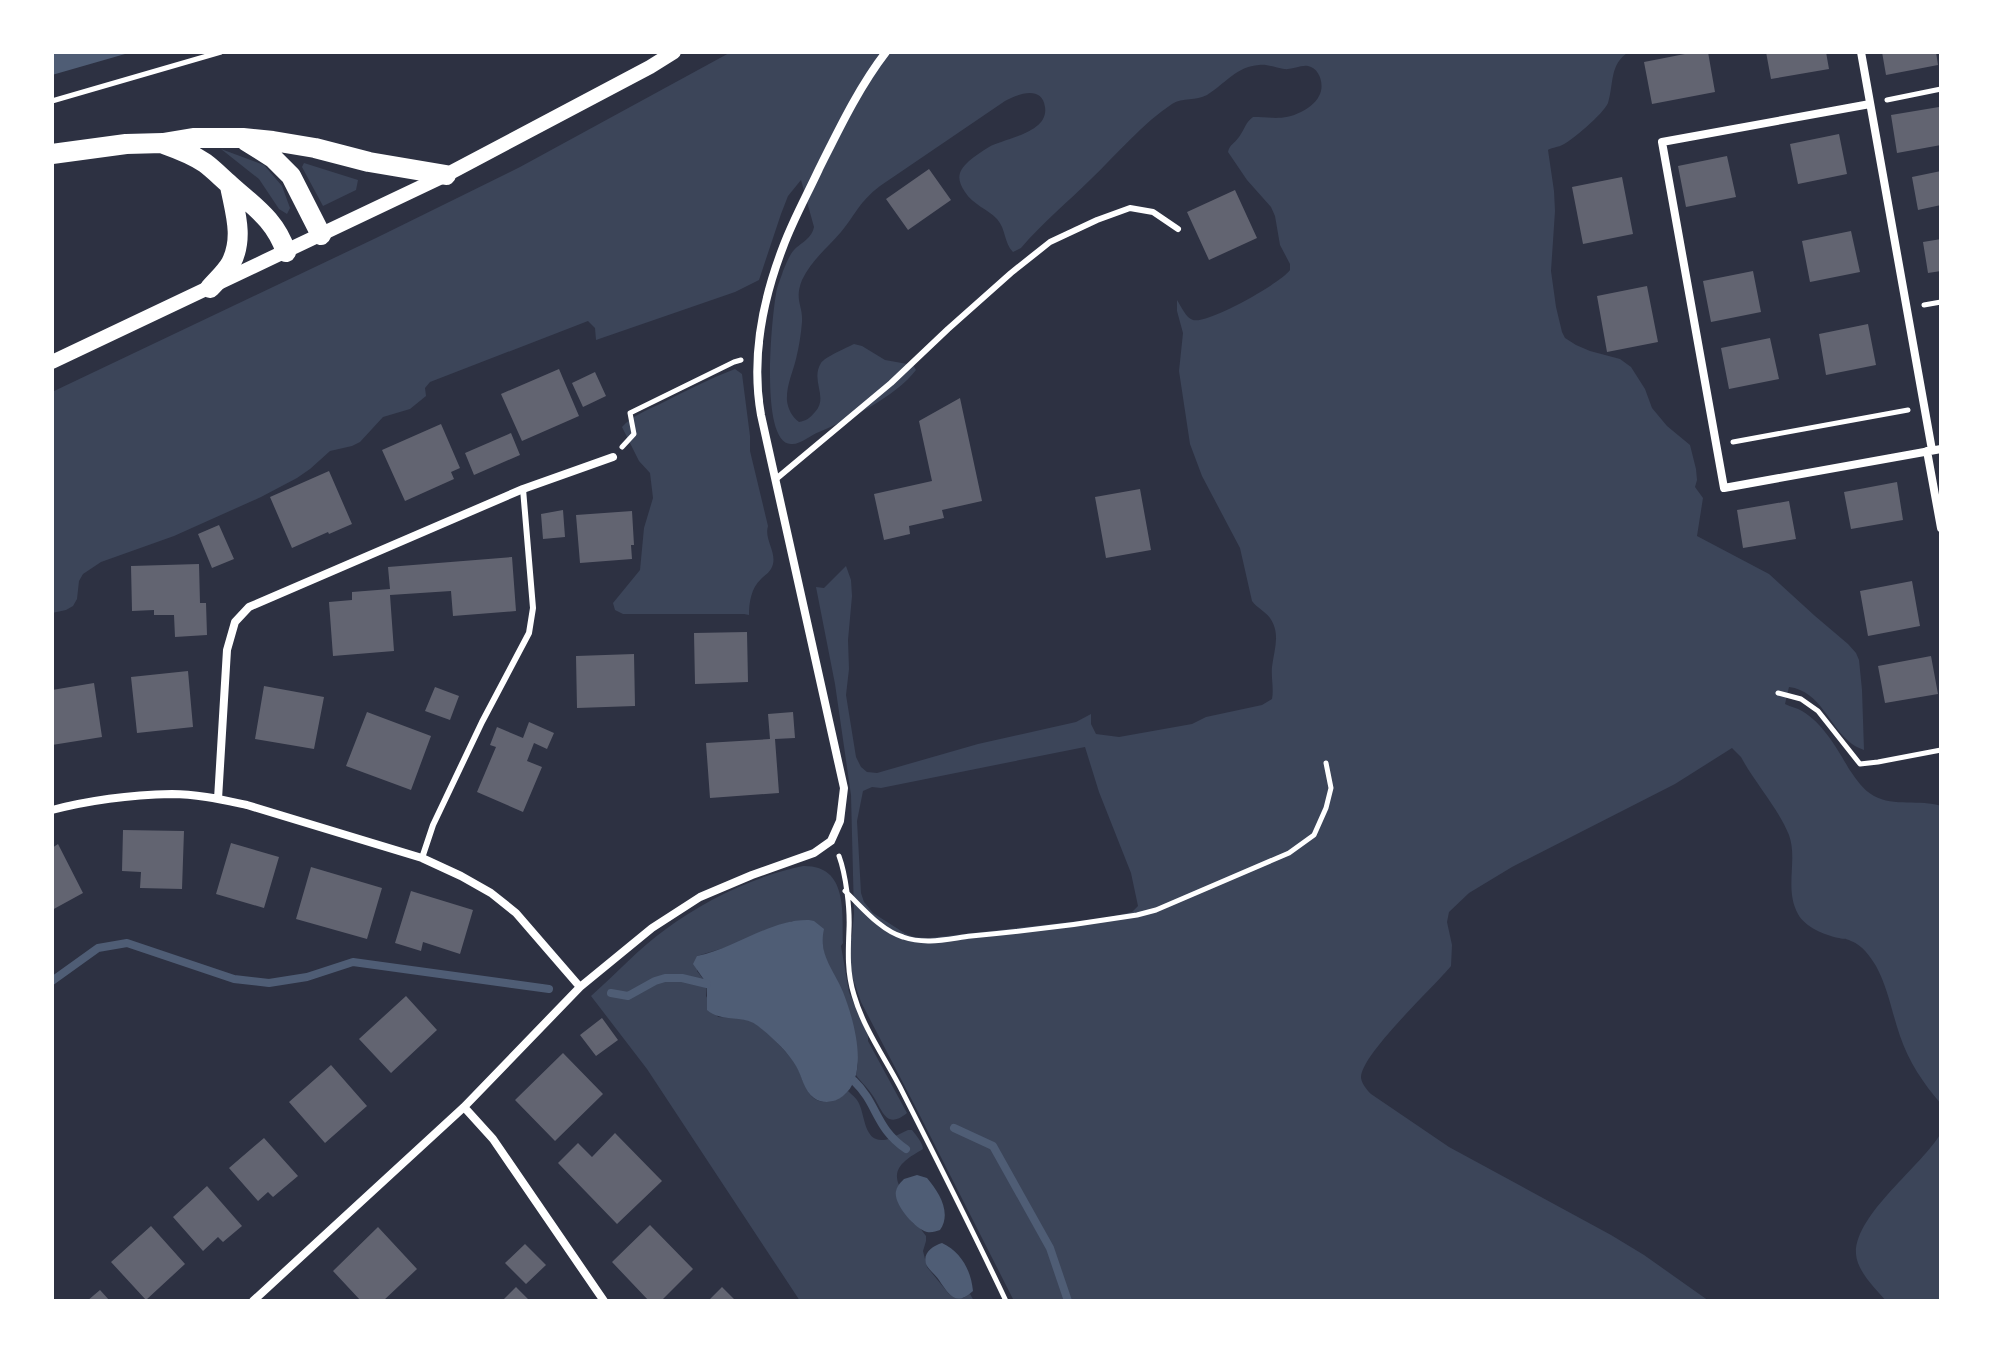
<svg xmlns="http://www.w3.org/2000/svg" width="1993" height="1353" viewBox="0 0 1993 1353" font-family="'PT Sans',sans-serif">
<rect width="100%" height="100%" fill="#2d3142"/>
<path fill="#3c4559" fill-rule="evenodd" d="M731,52H1629C1609,64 1614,84 1608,103C1604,113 1571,142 1560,146C1560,146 1548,149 1548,150L1554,191L1555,211L1551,271L1556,307L1562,332L1565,338L1576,345L1590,351L1620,359L1631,367L1645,389L1652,408L1667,426L1690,445L1696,469L1697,480L1695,487L1703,498L1697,536L1769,574L1815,616L1848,644L1856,653L1859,660L1862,690L1864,750C1860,748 1856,747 1852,744C1829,727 1821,691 1789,687L1785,704C1791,707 1797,708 1802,711C1823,723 1838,750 1849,769C1857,780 1862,789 1874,796C1894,807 1920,799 1941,806V1104C1923,1083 1909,1062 1900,1036C1892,1013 1888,988 1876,966C1870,956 1862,945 1851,941C1842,937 1848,940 1839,938C1824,935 1805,927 1798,914C1784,889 1798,860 1789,835C1778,808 1755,783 1741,757L1732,748L1675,784L1512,867L1469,893L1449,912L1447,922L1452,945L1451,966C1435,986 1360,1055 1361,1078C1362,1084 1367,1090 1371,1094L1449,1147L1611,1235L1644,1255L1709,1301H1014L916,1108L861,1002L853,979L849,956V940L852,936L854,914L851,795L835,684L816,587L824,588L846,566L851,580L852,596L848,640L849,669L846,695L856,757L861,767L867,772L877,773L978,744L1076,722L1091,714V724L1096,734L1119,737L1192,724L1206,717L1262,705L1272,699C1274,689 1271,678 1272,667C1274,650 1281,634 1270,618C1265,611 1257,608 1252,601L1240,548L1202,476L1190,444L1179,371L1183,333L1177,311V300C1181,306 1186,318 1193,320C1208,324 1281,283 1290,270V264L1280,245L1275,216L1271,207L1247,180L1228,152C1230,144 1234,144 1239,137C1245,129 1245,123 1253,117C1271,117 1283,121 1301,112C1307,109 1316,103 1319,96C1325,86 1320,68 1308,66C1300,65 1292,70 1284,69C1276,68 1268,64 1259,65C1237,66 1225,84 1207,95C1196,101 1183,97 1172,104C1143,123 1116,155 1091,179C1068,202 1042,223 1021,248L1013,252C1004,243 1006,229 997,219C988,209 973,205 965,192C956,179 958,171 969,161C975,156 982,151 989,147C1005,138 1049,133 1045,107C1042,85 1018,94 1005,101L880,186C859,202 856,214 841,232C827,248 811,261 802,280C794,300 803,305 802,322C801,334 799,347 796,359C793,372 786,386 787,401C788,409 792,417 799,422C806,421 810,418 815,412C829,397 810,381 821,363C825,357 846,348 854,344L862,346L885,360L913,365L916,370C895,397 850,419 819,432C811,435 800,445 791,444C759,443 772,316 776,294C777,286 781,278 783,271C785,266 788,259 791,254C798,243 811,241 814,227L801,180L788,196L781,214L759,280L735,292L596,340L595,328L588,321L430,382L425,388L426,396L410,409L383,417L360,442L352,446L330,451L310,469L297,478L261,497L174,536L101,562L83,574L79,581L77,599L73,606L66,610L52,613V392L376,238L520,167ZM1085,747L1099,792L1131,873L1138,906L1132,912L1106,918L928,938L914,937L906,934L873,913L864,902L861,893L857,821L863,791L872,787L881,788Z
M221,149L264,165L282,186L290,208L287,214L279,209L259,179Z
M304,163L358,180L356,190L323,206L302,167Z
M735,369L742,374L750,436V451L768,526C764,539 776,551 773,564C771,572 766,574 761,579C751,588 749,603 749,615L744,614H623L615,610L613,603L640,570L644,528L653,498L650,473L639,461L622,427C632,416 647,410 660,404C685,391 709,379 735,369Z
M803,866C848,865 842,912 843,943L841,946L849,992L868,1036V1041L907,1113C886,1130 883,1111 873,1096C869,1089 861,1082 856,1075L858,1064L825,958L822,940L792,921L727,947L697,956V971L707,984L706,996L718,1017C730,1018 746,1017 756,1024C770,1034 786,1051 796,1065C804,1079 806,1102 826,1102C835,1102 842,1097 848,1091C853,1096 858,1099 860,1106C865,1118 865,1142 884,1140C891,1139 901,1133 908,1130H912C916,1135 923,1143 923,1149C908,1158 891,1167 899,1185L896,1191L913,1223L920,1228L926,1236V1241L923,1251L927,1267L949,1294L957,1298H963L970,1294L974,1301H800L647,1069L591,996C616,974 639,948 666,929C703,901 757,875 803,866Z
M1941,1133V1301H1886C1875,1288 1857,1271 1856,1254C1854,1215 1922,1166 1941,1133Z"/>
<path fill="#4f5d75" d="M52,52H132L52,75Z
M809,920L814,921L824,929C818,955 834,970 843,992C854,1020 870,1075 843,1096C835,1103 822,1104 814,1098C804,1091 802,1076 796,1066C788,1052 772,1037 758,1026C743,1014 722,1023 707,1010V984L693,964L697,956C735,949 770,919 809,920Z
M917,1175L927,1178C939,1192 952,1213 940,1230C936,1231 932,1233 927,1232C915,1229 893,1204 896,1191C897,1186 901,1182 904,1179Z
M942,1243C961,1252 971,1270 973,1291C956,1307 949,1295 939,1280C936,1275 930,1271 927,1266C921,1254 932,1246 942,1243Z"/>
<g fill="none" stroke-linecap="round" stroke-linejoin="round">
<path stroke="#4f5d75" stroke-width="8" d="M52,981L98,948L127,943L234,979L269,983L307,977L353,962L549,989
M611,993L628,996L655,981L665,978H682L707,984
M854,1081C878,1104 875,1128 906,1149
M954,1128L993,1146L1050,1248L1068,1301"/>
</g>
<path fill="#626471" d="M1695,52H1708L1715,92L1652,104L1644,62Z
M1766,52H1826L1829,69L1771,79Z
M1882,52H1936L1938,65L1886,75Z
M1939,107L1941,145L1897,153L1891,115Z
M1839,134L1847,174L1798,184L1790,144Z
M1727,156L1736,197L1686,207L1678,166Z
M929,169L951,200L908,230L886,199Z
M1941,171V205L1918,210L1912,177Z
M1622,177L1633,234L1583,244L1572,187Z
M1235,190L1257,238L1209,260L1187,212Z
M1851,231L1860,272L1810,282L1802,241Z
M1941,239V271L1928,273L1923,242Z
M1753,271L1761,312L1711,322L1703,281Z
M1647,286L1658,342L1607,352L1597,296Z
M1868,324L1876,365L1826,375L1819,334Z
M1770,338L1779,379L1729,389L1721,348Z
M559,369L579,416L522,441L501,394Z
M595,372L606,396L583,407L572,383Z
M960,398L982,501L942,510L944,518L909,526L910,534L884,540L874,494L932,481L919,421Z
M441,424L460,468L451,472L454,479L405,501L382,450Z
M511,433L520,455L474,475L465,453Z
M329,471L352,524L329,534L328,532L292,548L270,497Z
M1897,482L1903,520L1851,529L1844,492Z
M1140,489L1151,550L1106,558L1095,497Z
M1789,501L1796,539L1743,548L1737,510Z
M563,510L565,537L543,539L541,514Z
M632,511L634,545H631L632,559L580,563L576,515Z
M219,525L234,559L212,568L198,534Z
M512,557L516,611L453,616L451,591L390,595L394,651L333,656L329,602L352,600V592L390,589L388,567Z
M199,564L200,603H206L207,635L175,637L174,615H154V610L132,611L131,566Z
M1912,581L1920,626L1868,636L1860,591Z
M747,632L748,682L695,684L694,633Z
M634,654L635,706L577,708L576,656Z
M1931,656L1938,694L1885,703L1878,666Z
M188,671L193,727L137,733L131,677Z
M94,683L102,737L52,745V690Z
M264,686L324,697L314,749L255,739Z
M435,687L459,696L450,720L425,711Z
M367,712L431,736L411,790L346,766Z
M793,712L795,738L775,739L779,793L710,798L706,743L770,739L768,714Z
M529,722L554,733L547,749L534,743L527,761L542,767L523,812L477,792L496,747L490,745L497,727L523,738Z
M123,830L184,831L182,889L140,888L141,872L122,871Z
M231,843L279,857L264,908L216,894Z
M58,844L83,893L52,910V848Z
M311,867L382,888L367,939L296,919Z
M411,891L473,910L460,954L423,942L421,951L395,943Z
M406,996L437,1030L391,1073L359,1039Z
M602,1018L618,1040L596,1056L580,1035Z
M563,1053L603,1094L555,1141L515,1100Z
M331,1065L367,1106L325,1143L289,1102Z
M615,1133L662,1181L617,1224L558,1163L578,1143L592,1157Z
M264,1138L298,1176L273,1197L268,1192L258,1201L229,1168Z
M207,1186L242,1226L223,1242L218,1237L203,1251L173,1217Z
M650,1225L693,1269L661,1301H649L612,1262Z
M151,1226L185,1264L146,1300L111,1262Z
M378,1227L417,1269L383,1301H361L333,1271Z
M525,1244L546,1265L526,1284L505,1263Z
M516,1287L530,1301H502Z
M722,1287L736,1301H708Z
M100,1290L110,1301H87Z"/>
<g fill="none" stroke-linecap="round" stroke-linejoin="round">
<path stroke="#fff" stroke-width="5" d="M1887,100L1941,89
M52,101L221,52
M1924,305L1941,302
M1733,442L1908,410
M622,447L634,434L630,413L734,362L741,360
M1778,693L1801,699L1818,711L1860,764L1878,762L1941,750
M839,856C846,875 850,909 849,929C848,952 847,973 854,995C864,1030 887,1061 903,1093C938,1162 973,1231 1006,1301
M845,891C862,907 880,930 903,937C926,945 947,939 971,936C1027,931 1082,924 1137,915L1156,910L1289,853L1314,835L1326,808L1331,788L1326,763"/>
<path stroke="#fff" stroke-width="6" d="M776,479L891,383L948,329L1011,273L1050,242L1097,220L1130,208L1153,212L1178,229
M422,858L433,825L482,722L529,633L533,608L523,489"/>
<path stroke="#fff" stroke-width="8" d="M1861,52L1932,450
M1870,104L1662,142L1724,488L1941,449
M1927,451L1941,528
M218,799L227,650L235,622L249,607L523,489L613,457
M52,810C90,800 132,795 172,794C197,794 223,800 247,805L422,858L461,876L491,893L516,913L580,987
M464,1107L493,1139L604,1301
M253,1301L464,1107L580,987L652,928L700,897L752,875L814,853L831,841L840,821L844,788L761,415C751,359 763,299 783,247C793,220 807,195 819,169C839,129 859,87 886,52"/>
<path stroke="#fff" stroke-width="14" d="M52,362L446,175L650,67L674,52"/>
<path stroke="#fff" stroke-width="20" d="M246,141L273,158L291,176L321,235
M164,144C178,149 192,154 205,163C213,169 221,177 229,184C253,206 275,219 286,252
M52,154L126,144L163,143L193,138H243L273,141L315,148L369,162L446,175
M210,288C217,280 226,272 231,263C244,238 235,212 230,186"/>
</g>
<rect width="1993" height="1353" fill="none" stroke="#ffffff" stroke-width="108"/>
</svg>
